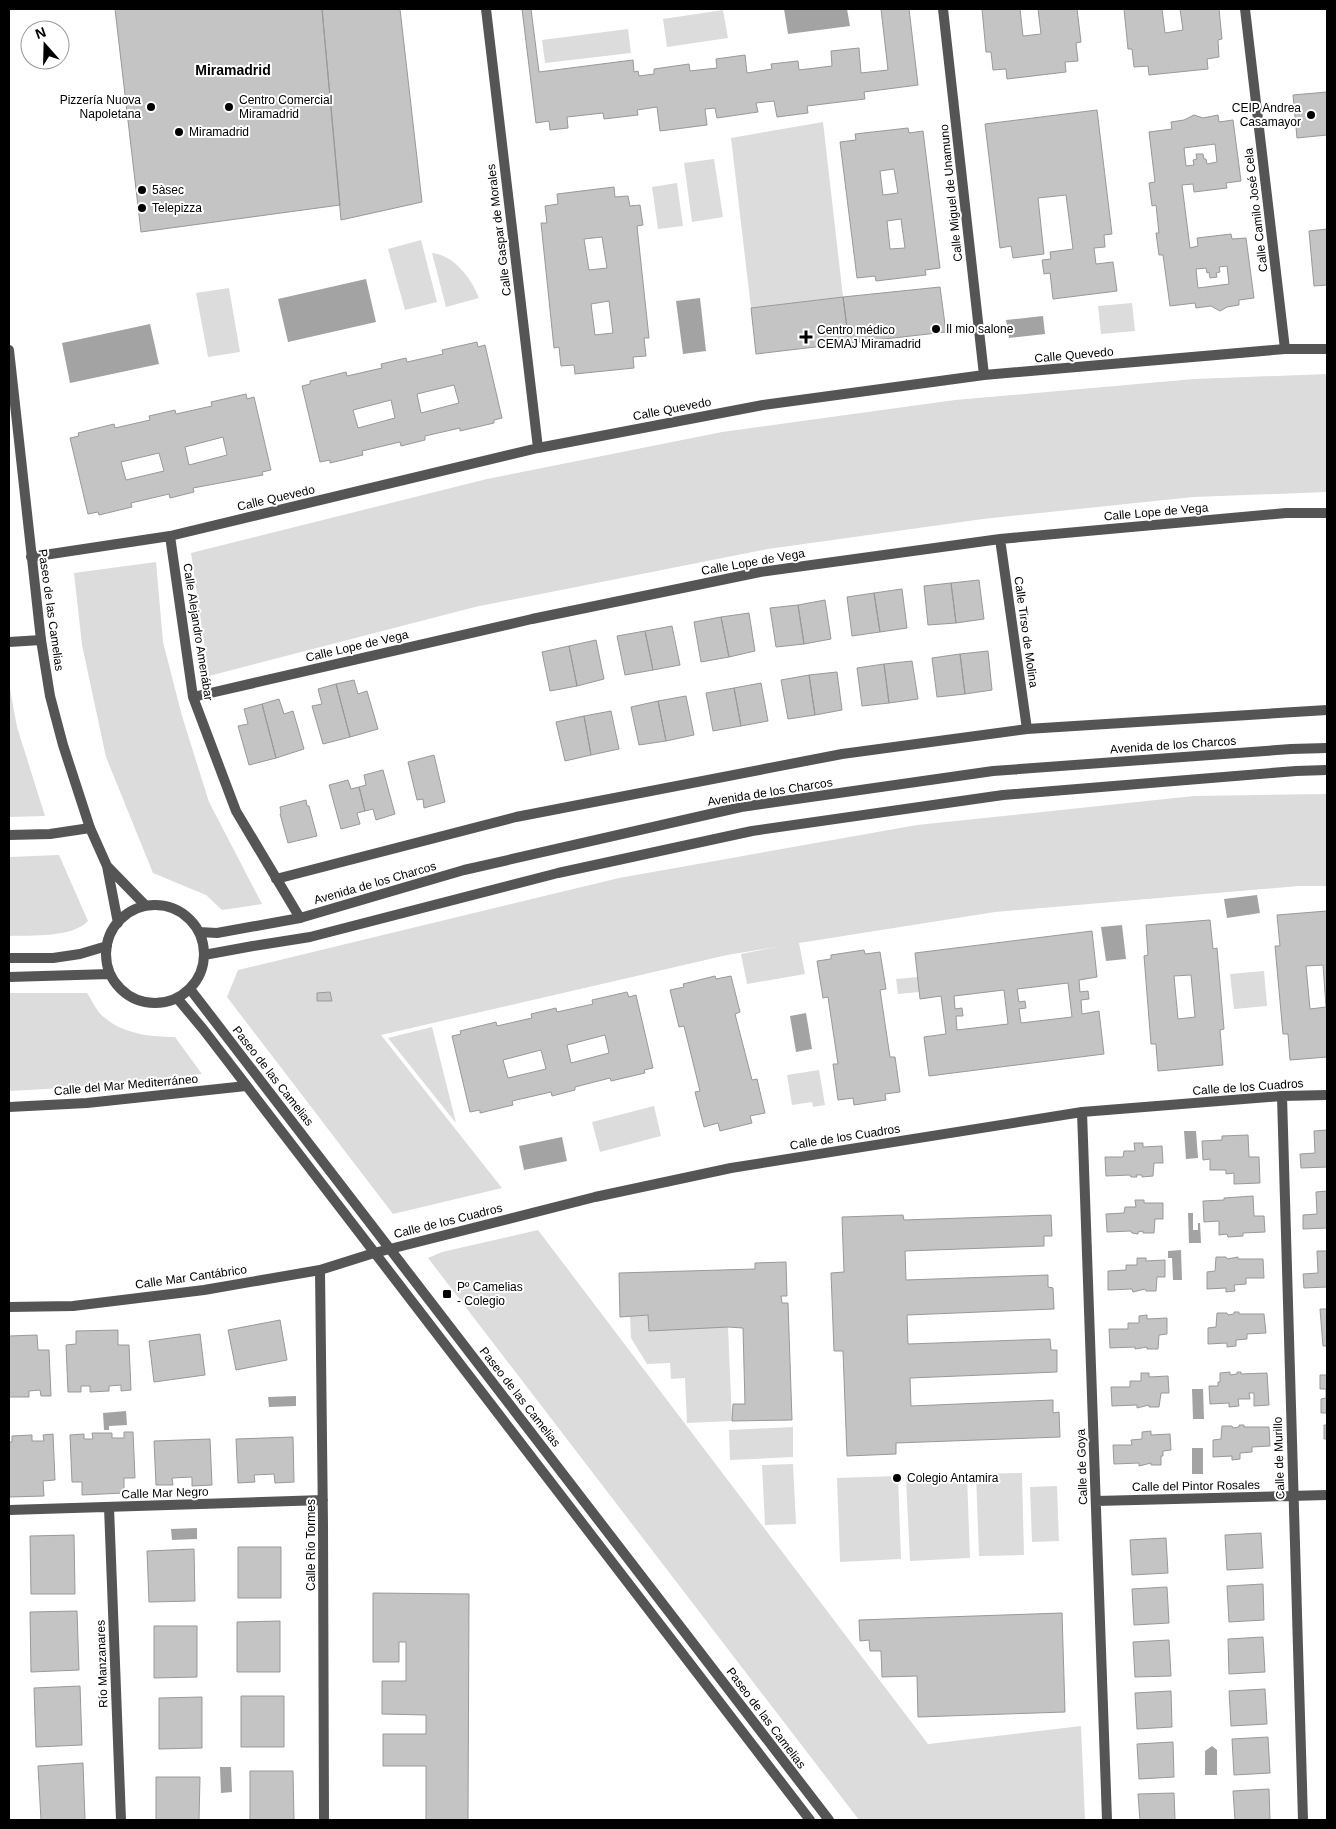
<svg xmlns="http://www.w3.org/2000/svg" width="1336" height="1829" viewBox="0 0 1336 1829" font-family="Arial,sans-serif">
<rect width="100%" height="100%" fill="#fff"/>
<path fill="#dcdcdc" d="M723,10L728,38L667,47L663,19Z
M628,29L631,53L545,63L542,40Z
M823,122L843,297L751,308L731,138Z
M714,159L723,217L692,222L684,163Z
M677,183L683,226L658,229L652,187Z
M421,240L437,302L405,310L388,249Z
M432,253C454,255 472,279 479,298L446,307Z
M229,288L240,352L208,357L196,293Z
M1132,303L1135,331L1101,334L1098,306Z
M1327,374V492L1193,497L983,519L768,549L475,607L209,676L191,553L487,479L722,432L955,400L1194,379Z
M156,562L163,642L182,716L209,802L262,904L222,910L206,895L153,873L106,757L82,645L74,573Z
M9,683L17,727L45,816L9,817Z
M1327,794V886H1299L995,912L799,943L805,974L747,984L741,954L776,947L727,955L381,1035L502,1188L393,1214L227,997L238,970L619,878L917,825L1194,796Z
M59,855L88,921C72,938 32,935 9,936V857Z
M1264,971L1267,1006L1234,1009L1230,974Z
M918,977L920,992L898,994L896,979Z
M9,993H87C92,1000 97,1013 105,1018C124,1034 151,1037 175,1037L202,1074C138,1082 74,1088 9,1091Z
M432,1027L456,1123L388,1038Z
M819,1070L825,1105L813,1107L812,1102L792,1105L787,1075Z
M654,1106L661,1136L600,1152L592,1122Z
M538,1230L928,1744L1081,1726L1085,1820H859L428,1258L442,1252Z
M648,1315L728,1327L732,1421L687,1423L685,1378L671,1379L670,1363L647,1364L631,1338L630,1316Z
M793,1427V1457L730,1460L729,1430Z
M793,1464L796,1524L765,1525L762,1465Z
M1022,1473L1024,1555L979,1556L976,1474Z
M898,1476L901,1559L840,1562L837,1478Z
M967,1476L970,1558L910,1561L906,1478Z
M1057,1486L1059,1541L1032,1542L1030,1487Z"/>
<path fill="#a3a3a3" d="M784,9H847L850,26L788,34Z
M366,279L376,322L288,342L278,299Z
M700,298L706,351L683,354L676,301Z
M1043,316L1045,334L1009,338L1006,320Z
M150,324L159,364L70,383L62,343Z
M1257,895L1260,913L1227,918L1224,899Z
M1122,925L1126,959L1106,961L1101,927Z
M806,1013L812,1049L796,1052L790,1016Z
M1184,1131H1196L1198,1158L1186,1159Z
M562,1137L567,1161L524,1170L519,1146Z
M1188,1213H1193V1230H1198V1223H1200L1201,1243H1189Z
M1181,1250L1182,1280H1173L1172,1258H1168V1251Z
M1192,1389H1203L1204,1419H1193Z
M296,1396V1406L269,1407L268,1397Z
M126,1411L127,1425L109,1426V1430H104L103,1413Z
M1192,1448H1203V1474H1192Z
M197,1528V1539L172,1540L171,1529Z
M1212,1746L1217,1750V1775H1205V1751Z
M220,1767H231L232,1792L221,1793Z"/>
<path fill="#c4c4c4" stroke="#999" fill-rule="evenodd" d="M115,9H322L340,205L141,232Z
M322,9H400L422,202L341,220Z
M522,9H534H531L539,72L633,60L634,72L638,71L639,76L654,74V69L689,64L690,71L717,68L716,59L745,55L747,73L772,69L771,64L798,61L799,70L832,66L831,51L859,48L861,73L888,70L881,9H909L918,85L864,92L865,99L807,106L808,113L777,117L774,101L756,103L758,112L717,118L715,108L705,109L707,125L660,131L657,107L637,110L638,115L604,119L603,113L567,117L568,128L550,130L549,121L536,123Z
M982,9H1020L1023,36L1041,34L1038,9H1077L1081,42L1076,43L1078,61L1065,62L1066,72L1007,79L1006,69L993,70L991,52H986Z
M1124,9H1162L1165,33L1183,30L1180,9H1219L1222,39L1218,40L1219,57L1207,59L1208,69L1149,75L1148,66L1134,67L1132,49H1128Z
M1327,92V135L1297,138L1293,95Z
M1097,110L1112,234L1104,235L1105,247L1094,248L1096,264L1113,262L1117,291L1053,299L1050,273L1044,274L1042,260L1051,259L1050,252L1073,249L1066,195L1038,198L1044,254L1013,258L1011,246L1000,248L985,124Z
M1194,115L1203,118L1218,115L1219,122L1233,120L1241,181L1226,183L1227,188L1194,192L1193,184L1182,185L1190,248L1198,246L1197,238L1231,234L1232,239L1246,238L1254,298L1239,300V305L1227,307L1220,311L1211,306L1196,308L1195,303L1170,306L1163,255H1159L1156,233H1159L1156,205L1152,206L1149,183L1155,182L1149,132L1172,129L1171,122L1184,120ZM1215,144L1217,162L1207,164L1206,159H1204L1203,154H1196L1197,159L1193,160L1194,165L1186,166L1184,148ZM1227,266L1229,284L1198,288L1196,269L1206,268L1207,273L1209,272L1210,278L1217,277L1216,273L1220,272L1219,267Z
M908,128L909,133L923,131L940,268L925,270L926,275L876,281L875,276L857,278L840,142L856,140L855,134ZM894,169L898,193L883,195L880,171ZM901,219L905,248L890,249L887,221Z
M614,187L615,197L628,196L630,206L640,205L643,225L637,226L649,338H644L646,356L633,357L634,368L575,374L574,365L561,366L559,347L554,348L541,223H547L545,206L558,204L557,194ZM602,237L607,268L589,270L584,239ZM609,301L613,333L595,335L591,304Z
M1327,229V285L1314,286L1309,231Z
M940,287L946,332L849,343L843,297Z
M843,297L849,343L756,354L751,308Z
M477,342L478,347L485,345L502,418L494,420V423L460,431V428L425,436V440L401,446L400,442L362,451L363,455L330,463V460L320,462L302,386L310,384V381L346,372L347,376L382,368L381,364L406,358L407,362L443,354L442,350ZM454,385L459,403L421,413L417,394ZM391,400L395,418L358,428L353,410Z
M246,394L247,399L254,397L271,470L262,472L263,475L193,488L194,492L170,498L169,494L131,503L132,507L99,515L98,512L88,514L70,438L79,436L78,433L114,424L115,428L150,420L149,416L175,410L176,414L212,406L211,402ZM223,437L227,455L189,465L185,447ZM159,453L164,471L126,480L121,462Z
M979,580L984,619L956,623L951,583Z
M951,583L956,623L928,625L924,586Z
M902,589L907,628L880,632L874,593Z
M874,593L880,632L852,636L847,597Z
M825,600L831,639L804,644L798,605Z
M798,605L804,644L776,647L770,608Z
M749,613L755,651L729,657L721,617Z
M721,617L729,657L701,662L694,622Z
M672,626L680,665L653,670L645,631Z
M645,631L653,670L625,675L617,636Z
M596,640L604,679L577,686L569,646Z
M569,646L577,686L550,691L542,652Z
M988,651L992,690L965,694L960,654Z
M960,654L965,694L937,697L932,658Z
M912,661L918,699L889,703L884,664Z
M884,664L889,703L862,706L857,668Z
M837,672L842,710L815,715L809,675Z
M809,675L815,715L788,719L781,680Z
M354,680L358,694L367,691L378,729L350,737L336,684Z
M761,683L768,721L741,726L734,688Z
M336,684L350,737L323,744L312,706L322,704L318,689Z
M734,688L741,726L713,731L706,693Z
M686,696L694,735L666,741L658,701Z
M279,699L284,714L293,711L304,749L276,758L262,704Z
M658,701L666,741L639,745L631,707Z
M262,704L276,758L249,765L238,726L248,724L244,709Z
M611,711L619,749L591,755L584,716Z
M584,716L591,755L565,761L556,722Z
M434,755L445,802L424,808L423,799L417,800L408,762Z
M383,770L395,814L376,820L373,809L365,811L359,787L366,785L364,775Z
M348,780L351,789L359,787L365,811L357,813L360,824L341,829L329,785Z
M306,800L307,806H309L317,836L288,843L280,814L281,813L280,807Z
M1327,911V1057L1290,1060L1288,1034H1283L1275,946H1280L1277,915ZM1323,965L1326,1007L1310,1009L1306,966Z
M1210,920L1213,949L1217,948L1224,1029L1220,1030L1223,1065L1158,1071L1156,1044H1151L1144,956L1148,955L1146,925ZM1191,975L1195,1017L1178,1019L1174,976Z
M1092,931L1097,977L1079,980L1080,992L1088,991L1089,999L1081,1000L1082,1014L1099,1011L1104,1054L929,1076L924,1037L946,1034L941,996L920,999L915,953ZM1068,983L1072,1017L1021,1023L1019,1009L1026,1008L1025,1001L1019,1002L1017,989ZM1004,990L1008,1024L957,1030L956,1016H963L962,1008L955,1009L954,996Z
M864,950L865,954L880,952L886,989L880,990L890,1057H895L900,1092L885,1094L886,1100L854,1105L853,1098L838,1100L833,1064H838L828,997L823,998L817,961L831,959V955Z
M715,976L716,979L731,976L740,1012L735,1014L752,1080L757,1079L765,1113L750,1116L752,1123L720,1131L718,1123L704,1127L695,1092L700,1091L684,1026L679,1027L670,990L684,987L683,984Z
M330,992L332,1001H317V993Z
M627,992L629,997L636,995L653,1068L644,1070L645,1073L611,1081L610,1078L575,1087V1090L552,1096L551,1092L512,1101L513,1105L480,1113V1110L470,1112L452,1036L461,1034L460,1031L496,1022L497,1026L532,1018L531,1014L556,1008L557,1012L593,1004L592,1000ZM605,1035L609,1053L571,1063L567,1045ZM541,1050L546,1069L508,1078L503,1060Z
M1327,1130V1167L1301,1168L1300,1154L1315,1153L1314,1131Z
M1248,1135L1249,1157H1259L1260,1183L1234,1184V1173L1226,1174V1170H1210V1159L1203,1160L1202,1141L1222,1140V1136Z
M1134,1143H1143V1147L1162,1146L1163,1163H1154L1153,1176L1142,1177V1175H1136L1137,1177H1131L1130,1175L1106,1176L1105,1157H1123L1124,1151H1135Z
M1327,1191V1228L1303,1229V1215L1317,1214L1316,1192Z
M1253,1196L1254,1216H1264L1265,1232L1243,1233V1236L1228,1237L1227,1234L1219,1235V1221L1204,1222L1203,1201L1224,1200V1198Z
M1135,1200H1144V1203H1163V1219H1155L1154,1233H1143V1231L1138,1232V1234L1132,1233L1131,1231L1107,1232L1106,1214L1124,1213L1125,1207H1136Z
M903,1215L904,1220L1051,1215L1052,1236H1044V1246L905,1251L906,1280L1048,1275V1287L1053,1288L1054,1309L907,1315L908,1344L1050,1339L1051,1350H1057V1372L910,1378L911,1406L1053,1400V1413L1059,1412L1060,1437L896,1443V1454L847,1456L843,1351H834L831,1273L844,1272L842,1217Z
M1317,1251H1327V1287L1304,1288L1303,1274L1318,1273Z
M1216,1257H1226L1227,1259L1238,1257V1259H1263L1264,1278H1246V1284L1234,1285L1235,1291L1226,1292V1288L1207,1289V1272L1215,1271Z
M1137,1258H1146V1261L1165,1260V1277H1157L1156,1291H1146L1145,1289L1133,1292L1132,1289L1108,1290V1271L1126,1270V1265H1137Z
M786,1262L787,1296H781L782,1303H788L792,1420L732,1421L733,1404H745L743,1328L728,1327L649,1331L648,1315L620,1317L619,1273L755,1269V1263Z
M1320,1309H1327V1346H1323Z
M1234,1312H1239V1314H1264L1266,1333L1247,1334V1339L1236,1340V1346L1227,1347V1343L1208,1344V1328L1216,1327L1217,1313H1227L1228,1315L1234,1314Z
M1147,1315V1319L1167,1318V1334L1159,1335L1158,1349H1147V1347L1135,1349V1347L1110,1348L1109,1329H1128V1323H1139V1316Z
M280,1320L287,1360L236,1370L228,1330Z
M118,1330V1345H129L131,1390L121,1391V1385L109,1386V1391L90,1392V1386H81V1392H68L66,1345L76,1344V1331Z
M200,1334L205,1375L154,1382L149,1341Z
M37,1335L38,1350H49L51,1396H41L40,1390L29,1391V1397H9V1336Z
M1230,1372V1375L1237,1374V1372H1241V1374L1267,1373L1269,1405L1254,1406V1393H1249L1250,1399H1238L1239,1406L1229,1407V1403L1210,1404L1209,1386H1218V1382H1220V1373Z
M1141,1373H1149V1377L1168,1376L1169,1393H1161L1159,1407H1149V1405L1137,1408V1405L1112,1406L1111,1387H1130V1381H1141Z
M1320,1375H1327V1413H1321V1399L1326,1398V1389H1320Z
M1239,1425H1244V1427H1269L1270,1446L1252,1447V1452L1240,1453V1459L1232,1460V1456L1213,1457V1440L1221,1439L1222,1426H1232L1233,1428L1239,1427Z
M1324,1425H1327V1439H1324Z
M1151,1431V1435L1170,1434L1171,1450L1163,1451V1456H1161V1465H1151V1463L1139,1466V1463L1114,1464L1113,1445H1132L1131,1440L1142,1439V1432Z
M124,1432H133L135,1478H124V1493L82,1495V1482H72L70,1435L84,1434V1439H93L92,1433H112V1438H124Z
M53,1434L55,1480L43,1481L44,1496L9,1497V1442H12V1436L32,1435V1441H44L43,1435Z
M293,1437L294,1482L275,1483L274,1474L254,1475L255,1482L238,1483L236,1439Z
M210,1439L212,1485L192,1486V1477L172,1478L173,1485H156L154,1441Z
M1261,1533L1263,1568L1227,1570L1225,1535Z
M74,1535L75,1594H31L30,1536Z
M1166,1538L1168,1573L1132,1575L1130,1540Z
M238,1547H281V1598H238Z
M194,1549L195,1601L149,1602L147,1551Z
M1263,1584L1264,1620L1229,1622L1227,1586Z
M1167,1587L1169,1623L1134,1625L1132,1589Z
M373,1593L469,1594L468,1820H426V1766H383V1734H426V1715L382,1714V1681H406V1642H399V1662H373Z
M77,1611L79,1670L31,1672L30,1612Z
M1062,1613L1065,1712L918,1717L917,1676L882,1677L881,1651H870L869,1640L860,1641L859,1620Z
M280,1621V1672H237V1622Z
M154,1626H197V1677L154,1678Z
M1263,1637L1265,1672L1229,1674L1228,1639Z
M1169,1640L1171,1676L1135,1677L1133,1642Z
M80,1686L82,1745L36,1747L34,1688Z
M1265,1689L1267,1724L1231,1726L1229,1691Z
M1171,1691L1172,1727L1137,1729L1135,1693Z
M241,1696H284V1747H241Z
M202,1697V1748L159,1749V1698Z
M1268,1737L1270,1773L1234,1775L1232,1739Z
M1173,1742L1174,1777L1139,1779L1137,1744Z
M83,1763L85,1820H41L38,1766Z
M250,1771H293L294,1820H250Z
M156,1777H200L199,1820H156Z
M1269,1789L1270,1820H1235L1233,1791Z
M1174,1793L1175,1820H1140L1138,1794Z"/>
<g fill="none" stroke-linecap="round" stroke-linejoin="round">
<path stroke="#555" stroke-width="10" d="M486,9L538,448
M943,9L984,375
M1245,9L1285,349
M170,536L193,697L236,811L300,918
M1000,539L1027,729
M31,557L170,536L538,448L763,405L984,375L1285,349H1327
M9,642L41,640
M193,697L532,619L760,572L1000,539L1286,513H1327
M9,835L50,834L90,828
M276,879L516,817L842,754L1027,729L1327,710
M1282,1096L1303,1820
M9,1107L87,1103L246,1086
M1082,1112L1107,1820
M320,1270L323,1524L324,1820
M9,1307L73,1306L204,1290L320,1270L374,1253L595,1197L731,1168L1082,1112L1282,1096L1327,1095
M1096,1501L1327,1495
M109,1507L121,1820
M9,1510L323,1500"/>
<path stroke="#555" stroke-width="10" d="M9,350L41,640L50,696L63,745L90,828L107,866L118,923
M107,866L146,906
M106 954a49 49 0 1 1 98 0a49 49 0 1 1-98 0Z
M199,932L217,933L300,918L464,870L741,807L993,771L1291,749L1327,748
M204,955L253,946L310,937L558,873L752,831L1003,795L1296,771L1327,770
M9,958H53L80,954L107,946
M9,977L110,974
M190,989L829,1820
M177,998L203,1029L810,1820"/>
</g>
<g fill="#000" stroke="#fff" stroke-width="2">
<circle cx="151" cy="107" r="5"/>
<circle cx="229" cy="107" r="5"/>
<circle cx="1311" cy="115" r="5"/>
<circle cx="179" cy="132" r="5"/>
<circle cx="142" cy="190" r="5"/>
<circle cx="142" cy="208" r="5"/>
<circle cx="936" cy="329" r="5"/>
<path d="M803.5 329.5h5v5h5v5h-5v5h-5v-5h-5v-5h5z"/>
<rect x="442" y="1289" width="10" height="10" rx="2.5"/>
<circle cx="897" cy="1478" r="5"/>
</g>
<g text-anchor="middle" stroke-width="4" stroke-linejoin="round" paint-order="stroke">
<g font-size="12" fill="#000" stroke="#fff" text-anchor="start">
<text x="141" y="104" text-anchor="end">Pizzería Nuova<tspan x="141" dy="14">Napoletana</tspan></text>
<text x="239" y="104">Centro Comercial<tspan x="239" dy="14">Miramadrid</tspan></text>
<text x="1301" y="112" text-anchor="end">CEIP Andrea<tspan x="1301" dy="14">Casamayor</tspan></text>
<text x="189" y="136">Miramadrid</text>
<text x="152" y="194">5àsec</text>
<text x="152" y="212">Telepizza</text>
<text x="946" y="333">Il mio salone</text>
<text x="817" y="334">Centro médico<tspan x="817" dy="14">CEMAJ Miramadrid</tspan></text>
<text x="457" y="1291">Pº Camelias<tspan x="457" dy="14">- Colegio</tspan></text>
<text x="907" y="1482">Colegio Antamira</text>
</g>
<g font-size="12" fill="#000" stroke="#fff">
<text transform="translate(951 193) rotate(-96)" y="4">Calle Miguel de Unamuno</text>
<text transform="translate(1256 210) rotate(-97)" y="4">Calle Camilo José Cela</text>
<text transform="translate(499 230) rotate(-97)" y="4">Calle Gaspar de Morales</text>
<text transform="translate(1074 355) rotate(-5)" y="4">Calle Quevedo</text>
<text transform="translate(672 409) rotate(-11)" y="4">Calle Quevedo</text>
<text transform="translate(276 498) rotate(-13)" y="4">Calle Quevedo</text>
<text transform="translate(1156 512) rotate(-5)" y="4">Calle Lope de Vega</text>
<text transform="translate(753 562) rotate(-10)" y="4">Calle Lope de Vega</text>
<text transform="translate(51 610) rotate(82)" y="4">Paseo de las Camelias</text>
<text transform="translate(198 632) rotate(81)" y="4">Calle Alejandro Amenábar</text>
<text transform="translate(1026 632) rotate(82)" y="4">Calle Tirso de Molina</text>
<text transform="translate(357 646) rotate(-13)" y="4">Calle Lope de Vega</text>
<text transform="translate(1173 745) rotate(-4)" y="4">Avenida de los Charcos</text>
<text transform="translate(770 792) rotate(-9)" y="4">Avenida de los Charcos</text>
<text transform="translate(375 883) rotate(-16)" y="4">Avenida de los Charcos</text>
<text transform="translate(273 1076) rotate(52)" y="4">Paseo de las Camelias</text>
<text transform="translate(126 1085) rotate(-5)" y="4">Calle del Mar Mediterráneo</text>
<text transform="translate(1248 1087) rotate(-4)" y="4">Calle de los Cuadros</text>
<text transform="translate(845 1137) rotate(-9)" y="4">Calle de los Cuadros</text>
<text transform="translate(448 1221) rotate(-14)" y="4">Calle de los Cuadros</text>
<text transform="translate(191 1277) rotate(-8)" y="4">Calle Mar Cantábrico</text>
<text transform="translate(520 1397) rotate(52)" y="4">Paseo de las Camelias</text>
<text transform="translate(1279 1458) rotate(-92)" y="4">Calle de Murillo</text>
<text transform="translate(1082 1467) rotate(-92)" y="4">Calle de Goya</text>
<text transform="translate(1196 1486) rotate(-1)" y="4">Calle del Pintor Rosales</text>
<text transform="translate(165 1493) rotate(-2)" y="4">Calle Mar Negro</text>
<text transform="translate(311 1545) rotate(-90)" y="4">Calle Río Tormes</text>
<text transform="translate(102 1664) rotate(-92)" y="4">Río Manzanares</text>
<text transform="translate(766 1718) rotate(53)" y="4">Paseo de las Camelias</text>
</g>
<g font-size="14" font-weight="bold" fill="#000" stroke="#fff">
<text x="233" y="75">Miramadrid</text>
</g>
</g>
<rect width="1336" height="1829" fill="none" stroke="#000000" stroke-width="20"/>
<g transform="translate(45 45) rotate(340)"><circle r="24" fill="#ffffff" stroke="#999999"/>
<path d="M0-4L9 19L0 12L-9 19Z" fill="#000000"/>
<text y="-8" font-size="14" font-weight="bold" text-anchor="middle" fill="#000000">N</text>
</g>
</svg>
